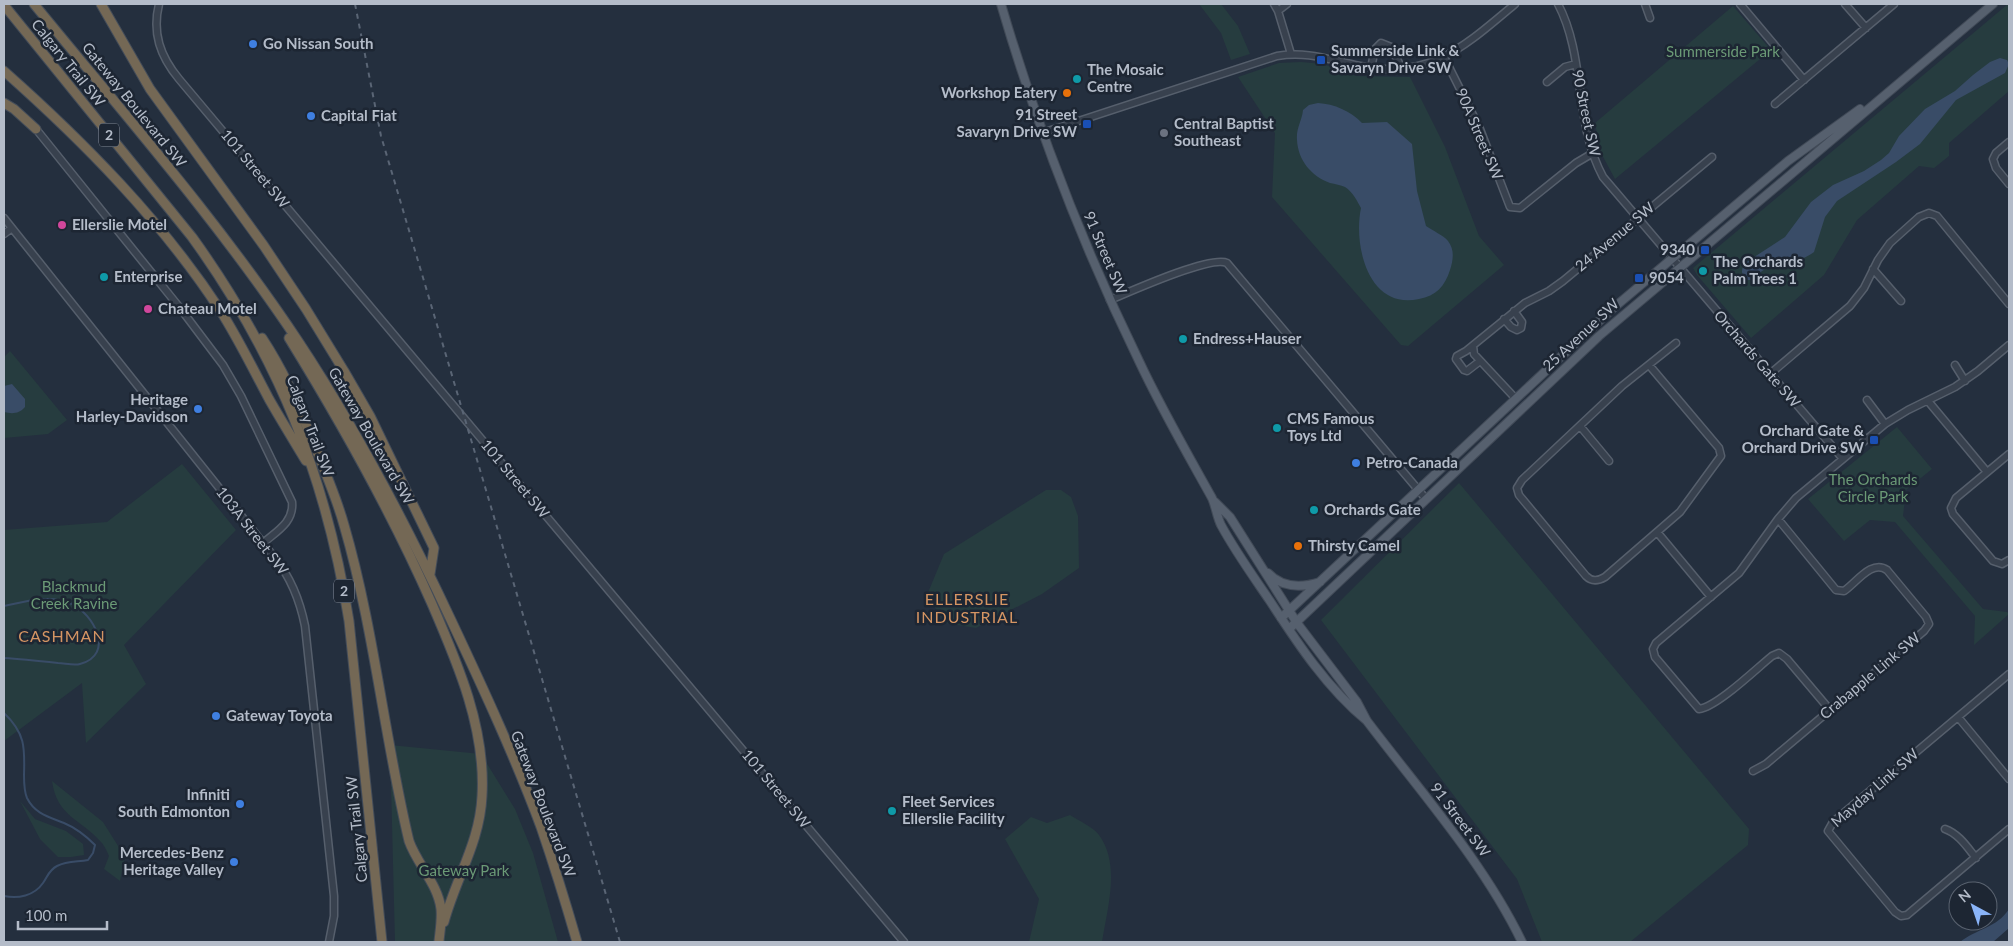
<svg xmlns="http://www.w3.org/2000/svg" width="2013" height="946" viewBox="0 0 2013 946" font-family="Lato,sans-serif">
<rect width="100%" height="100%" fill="#242f3e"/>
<path fill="#263c3f" d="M1199,4H1221L1238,26L1250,54L1231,60L1221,33Z
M2008,4H2009V91L1949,143V156L1934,168L1919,166L1857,220L1824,275L1751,338L1697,275L1693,268Z
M1733,6L1771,50L1615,179L1601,153L1595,123Z
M1301,62L1323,64L1356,76L1410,77L1445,147L1479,236L1504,265L1408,346L1401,345L1272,197L1275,133L1238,77L1279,63Z
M10,351L67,420L48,434L4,438V357Z
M1897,427L1932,469L1906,490L1903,516L1983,609L2007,612L2009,614L1974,645L1975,616L1895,522L1870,520L1844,541L1808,499Z
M182,464L236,530L124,645L146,684L86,743L82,683L4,741V530L107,522Z
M1459,483L1749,829L1748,845L1630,942H1542L1517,879L1321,620Z
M1046,490H1061L1071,497L1078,516L1079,568L1042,594L976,628L945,623L927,595L944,554Z
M390,745L481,754L515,809L533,853L558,942H395Z
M52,781L103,822L125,857L120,881L104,869L109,856C107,851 104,845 101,842C81,819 57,817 52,781Z
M20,801L35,819L66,831L83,844L84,855L71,857H58L40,839Z
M1070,815C1079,821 1093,827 1099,835C1121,865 1107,909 1102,942H1029L1039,899L1005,839L1031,817L1047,823Z"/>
<path fill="#394c67" d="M2000,58L2007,60L2009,64L2005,73L1956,100L1920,144L1896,162L1837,201L1825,217L1814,252C1800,262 1798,258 1784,261C1771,264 1761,271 1752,280H1745C1741,274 1741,269 1745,263L1785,237L1811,202L1833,185L1864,171L1881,160L1889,153L1899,136L1925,109L1955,91L1973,75L1990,62Z
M1318,103C1334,104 1351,111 1362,123L1387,122L1412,144L1417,191L1426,226C1433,231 1443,235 1448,241C1455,250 1453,260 1450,270C1445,286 1436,296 1419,299C1369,310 1353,247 1361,208C1357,201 1353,192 1345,187C1341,185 1335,184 1330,183C1311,176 1298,160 1297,140C1296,128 1302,121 1303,110L1309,105Z
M12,384L25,399V407C19,414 12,414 4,412V386Z
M2009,909V928L1993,942H1960C1976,929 1997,928 2009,909Z"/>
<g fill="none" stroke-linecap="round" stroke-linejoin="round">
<path stroke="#394c67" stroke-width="2" d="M4,606C26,601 50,594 72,604C93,614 116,654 80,664C74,666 64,663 58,663C40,661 22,659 4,658
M4,713C25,733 25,747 24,775C24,783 24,791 27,798C35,814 49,817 64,823C76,828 86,836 95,845L93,853L88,860C78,862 67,861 57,866C49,870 48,876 43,883C34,896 18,899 4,896"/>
<defs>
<path id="minor" d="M159,4C152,33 160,56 179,79L904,942
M1274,4L1278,11L1291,54
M1558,4C1586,57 1574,124 1603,177L1843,459
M1645,4L1650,18
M1740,4L1804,80
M1845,4L1866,28
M1278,11L1287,4
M1444,57L1480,129L1510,207L1520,208L1576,163L1593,153
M1371,68L1375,49L1381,43L1391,47L1402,69
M1547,82L1565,67L1576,64
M1775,104L1894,4
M36,129L180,308L223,365L241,396L292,502C294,522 277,531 263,543
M1042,133L1277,56C1309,51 1329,60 1360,66C1429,81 1466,45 1515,4
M2009,142L1996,153L1993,159L1996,168L2009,184
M4,218L275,558C291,578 300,601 305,626L334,896V916L329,942
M4,234L12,228
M1873,269L1901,301
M1110,300C1129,292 1211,255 1227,263L1426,499
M1504,319L1511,327L1517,330L1521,328L1522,322L1514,311
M1473,346L1474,354L1516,399
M1480,361L1467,371L1464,370L1456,359L1457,356L1466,351L1525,303L1549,291L1563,281L1712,157
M1649,365L1719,448L1721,456L1680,512L1605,577C1598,581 1592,582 1586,576L1519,495L1517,488L1522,480L1622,386L1676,343
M1955,365L1965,381
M1770,374L1850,306L1864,288L1878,260L1890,243L1919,217L1929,213L1937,216L2009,304
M1867,400L1885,424
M1928,401L1987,472
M1580,426L1609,461
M2009,454L1956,498L1951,508L1953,514L1993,561L2002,564L2009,560
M1657,532L1711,597
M2009,674L1833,822L1828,831L1895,912L1901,916L1907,915L2009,829
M1830,710L1787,659L1779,653L1772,656C1757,668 1717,707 1699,709L1655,657L1653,649L1656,643L1739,573L1778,519L1796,498L1885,424L1908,410L1955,387L1978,371L2009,345
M1958,717L2009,779
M1753,771L1766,764L1924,631L1929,624L1926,617L1887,570C1872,559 1856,583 1844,591L1836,590L1778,519
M1945,829C1959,834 1967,847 1976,858"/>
<path id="major" d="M1001,4C1037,127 1083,246 1139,361C1161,408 1187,453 1212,498C1216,507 1217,517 1221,525C1235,551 1253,576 1270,601C1298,644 1327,688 1367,721
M1215,502L1230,517L1297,623L1357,702L1367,721C1420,791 1484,863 1522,942
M1268,573C1282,588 1301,588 1320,582
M1281,618L1611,310L1788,161L1860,109
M1289,629L1599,336L1993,4"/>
<path id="highway" d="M34,4C124,114 219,222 298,341C357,430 406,524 451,620C483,688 515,757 541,827C554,865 566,904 577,942
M101,4L150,89L264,246L306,309L344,371L370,416L434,548L430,574
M4,5L192,237C278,356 326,476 349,621L382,942
M4,71C84,142 161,220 220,310C238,338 253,369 269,399C281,420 294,441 306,461
M4,103L14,109L36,129
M262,338C283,370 299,405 312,440C324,468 336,496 344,525C374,628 384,736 409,841C417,864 438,884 441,909C442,920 440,931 439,941
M289,338C342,424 391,511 432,604C458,664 486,729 482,796C480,842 456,878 444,922"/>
</defs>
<use href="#minor" stroke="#565f6c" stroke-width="9"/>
<use href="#major" stroke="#414a57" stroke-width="10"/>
<use href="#highway" stroke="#434c59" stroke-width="11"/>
<use href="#minor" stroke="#38414e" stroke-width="6"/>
<use href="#major" stroke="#56606e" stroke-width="8"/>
<use href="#highway" stroke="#746855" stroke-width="9"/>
<path stroke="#5a6575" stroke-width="2" stroke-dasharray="5 5" stroke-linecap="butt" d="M355,4L381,136L620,942"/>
</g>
<g fill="#3f7fe0" stroke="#1d2633" stroke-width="2">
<circle cx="253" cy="44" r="5"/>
<circle cx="311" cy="116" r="5"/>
<circle cx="198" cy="409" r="5"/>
<circle cx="1356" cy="463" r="5"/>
<circle cx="216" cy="716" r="5"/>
<circle cx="240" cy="804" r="5"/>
<circle cx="234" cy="862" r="5"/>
</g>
<g fill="#1a4fb4" stroke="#1d2633" stroke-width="2">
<rect x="1316" y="55" width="10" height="10" rx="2.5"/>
<rect x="1082" y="119" width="10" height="10" rx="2.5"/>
<rect x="1700" y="245" width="10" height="10" rx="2.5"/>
<rect x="1634" y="273" width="10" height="10" rx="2.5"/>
<rect x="1869" y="435" width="10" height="10" rx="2.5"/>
</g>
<g fill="#0f9aa8" stroke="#1d2633" stroke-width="2">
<circle cx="1077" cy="79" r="5"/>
<circle cx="1703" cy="271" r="5"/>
<circle cx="104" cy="277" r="5"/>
<circle cx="1183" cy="339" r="5"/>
<circle cx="1277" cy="428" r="5"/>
<circle cx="1314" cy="510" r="5"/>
<circle cx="892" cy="811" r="5"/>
</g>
<g fill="#e8710a" stroke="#1d2633" stroke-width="2">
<circle cx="1067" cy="93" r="5"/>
<circle cx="1298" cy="546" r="5"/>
</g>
<circle fill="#6b7280" stroke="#1d2633" stroke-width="2" cx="1164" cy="133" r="5"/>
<g fill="#d1479c" stroke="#1d2633" stroke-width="2">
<circle cx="62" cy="225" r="5"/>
<circle cx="148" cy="309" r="5"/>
</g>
<g text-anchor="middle" stroke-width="5" stroke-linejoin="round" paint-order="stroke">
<g fill="#1d2633" stroke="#878f9c" stroke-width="1">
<rect x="99" y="123.5" width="20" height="23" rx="4"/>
<rect x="334" y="579.5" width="20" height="23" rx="4"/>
</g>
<g font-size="14" font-weight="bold" fill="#b4bcc9">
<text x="109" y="140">2</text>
<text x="344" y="596">2</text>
</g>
<g font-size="15" font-weight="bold" fill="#b4bcc9" stroke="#1d2633" text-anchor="start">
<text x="263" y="49">Go Nissan South</text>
<text x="1331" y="56">Summerside Link &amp;<tspan x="1331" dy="17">Savaryn Drive SW</tspan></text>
<text x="1087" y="75">The Mosaic<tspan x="1087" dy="17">Centre</tspan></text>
<text x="1057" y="98" text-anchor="end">Workshop Eatery</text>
<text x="1077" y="120" text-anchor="end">91 Street<tspan x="1077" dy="17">Savaryn Drive SW</tspan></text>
<text x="321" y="121">Capital Fiat</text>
<text x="1174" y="129">Central Baptist<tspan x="1174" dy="17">Southeast</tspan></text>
<text x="72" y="230">Ellerslie Motel</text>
<text x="1695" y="255" text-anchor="end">9340</text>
<text x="1713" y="267">The Orchards<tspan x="1713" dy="17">Palm Trees 1</tspan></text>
<text x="114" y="282">Enterprise</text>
<text x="1649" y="283">9054</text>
<text x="158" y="314">Chateau Motel</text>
<text x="1193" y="344">Endress+Hauser</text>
<text x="188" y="405" text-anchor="end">Heritage<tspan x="188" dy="17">Harley-Davidson</tspan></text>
<text x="1287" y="424">CMS Famous<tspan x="1287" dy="17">Toys Ltd</tspan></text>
<text x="1864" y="436" text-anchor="end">Orchard Gate &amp;<tspan x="1864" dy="17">Orchard Drive SW</tspan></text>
<text x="1366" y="468">Petro-Canada</text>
<text x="1324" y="515">Orchards Gate</text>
<text x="1308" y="551">Thirsty Camel</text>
<text x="226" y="721">Gateway Toyota</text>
<text x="230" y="800" text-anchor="end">Infiniti<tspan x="230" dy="17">South Edmonton</tspan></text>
<text x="902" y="807">Fleet Services<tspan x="902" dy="17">Ellerslie Facility</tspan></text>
<text x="224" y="858" text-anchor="end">Mercedes-Benz<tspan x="224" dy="17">Heritage Valley</tspan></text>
</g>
<g font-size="15" fill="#6b9a76" stroke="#1d2633">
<text x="1723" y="57">Summerside Park</text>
<text x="1873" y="485">The Orchards<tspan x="1873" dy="17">Circle Park</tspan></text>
<text x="74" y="592">Blackmud<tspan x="74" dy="17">Creek Ravine</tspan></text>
<text x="464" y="876">Gateway Park</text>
</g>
<g font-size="15" fill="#b4bcc9" stroke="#1d2633">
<text transform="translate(68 63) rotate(51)" y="5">Calgary Trail SW</text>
<text transform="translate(134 105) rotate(51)" y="5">Gateway Boulevard SW</text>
<text transform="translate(1586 113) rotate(78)" y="5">90 Street SW</text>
<text transform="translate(1479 134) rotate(67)" y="5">90A Street SW</text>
<text transform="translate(255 169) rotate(50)" y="5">101 Street SW</text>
<text transform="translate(1615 237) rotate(-40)" y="5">24 Avenue SW</text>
<text transform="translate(1105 253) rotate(67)" y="5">91 Street SW</text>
<text transform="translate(1581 335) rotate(-43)" y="5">25 Avenue SW</text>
<text transform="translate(1757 359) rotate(49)" y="5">Orchards Gate SW</text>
<text transform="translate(310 426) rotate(69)" y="5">Calgary Trail SW</text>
<text transform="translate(371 436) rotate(60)" y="5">Gateway Boulevard SW</text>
<text transform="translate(515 479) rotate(50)" y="5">101 Street SW</text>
<text transform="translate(252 531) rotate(52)" y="5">103A Street SW</text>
<text transform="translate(1870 676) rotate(-40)" y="5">Crabapple Link SW</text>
<text transform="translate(1875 788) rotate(-41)" y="5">Mayday Link SW</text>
<text transform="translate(776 789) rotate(50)" y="5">101 Street SW</text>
<text transform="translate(543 804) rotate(69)" y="5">Gateway Boulevard SW</text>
<text transform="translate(1460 820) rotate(53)" y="5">91 Street SW</text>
<text transform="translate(357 829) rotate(-96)" y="5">Calgary Trail SW</text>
</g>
<g font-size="16" letter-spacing="1" fill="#d59563" stroke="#1d2633">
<text x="967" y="605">ELLERSLIE<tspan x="967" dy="18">INDUSTRIAL</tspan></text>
<text x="62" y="642">CASHMAN</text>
</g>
</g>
<rect width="2013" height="946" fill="none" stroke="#b4bcc9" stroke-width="10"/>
<g transform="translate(1973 906) rotate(320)"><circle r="24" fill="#1d2633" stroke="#59626f"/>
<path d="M0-4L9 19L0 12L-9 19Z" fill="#8ab4f8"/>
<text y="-8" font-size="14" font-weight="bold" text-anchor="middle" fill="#b4bcc9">N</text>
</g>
<path d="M18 921v8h89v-8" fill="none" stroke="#b4bcc9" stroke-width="2.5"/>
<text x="25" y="921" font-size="15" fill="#b4bcc9" stroke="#1d2633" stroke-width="4" paint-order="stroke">100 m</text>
</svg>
